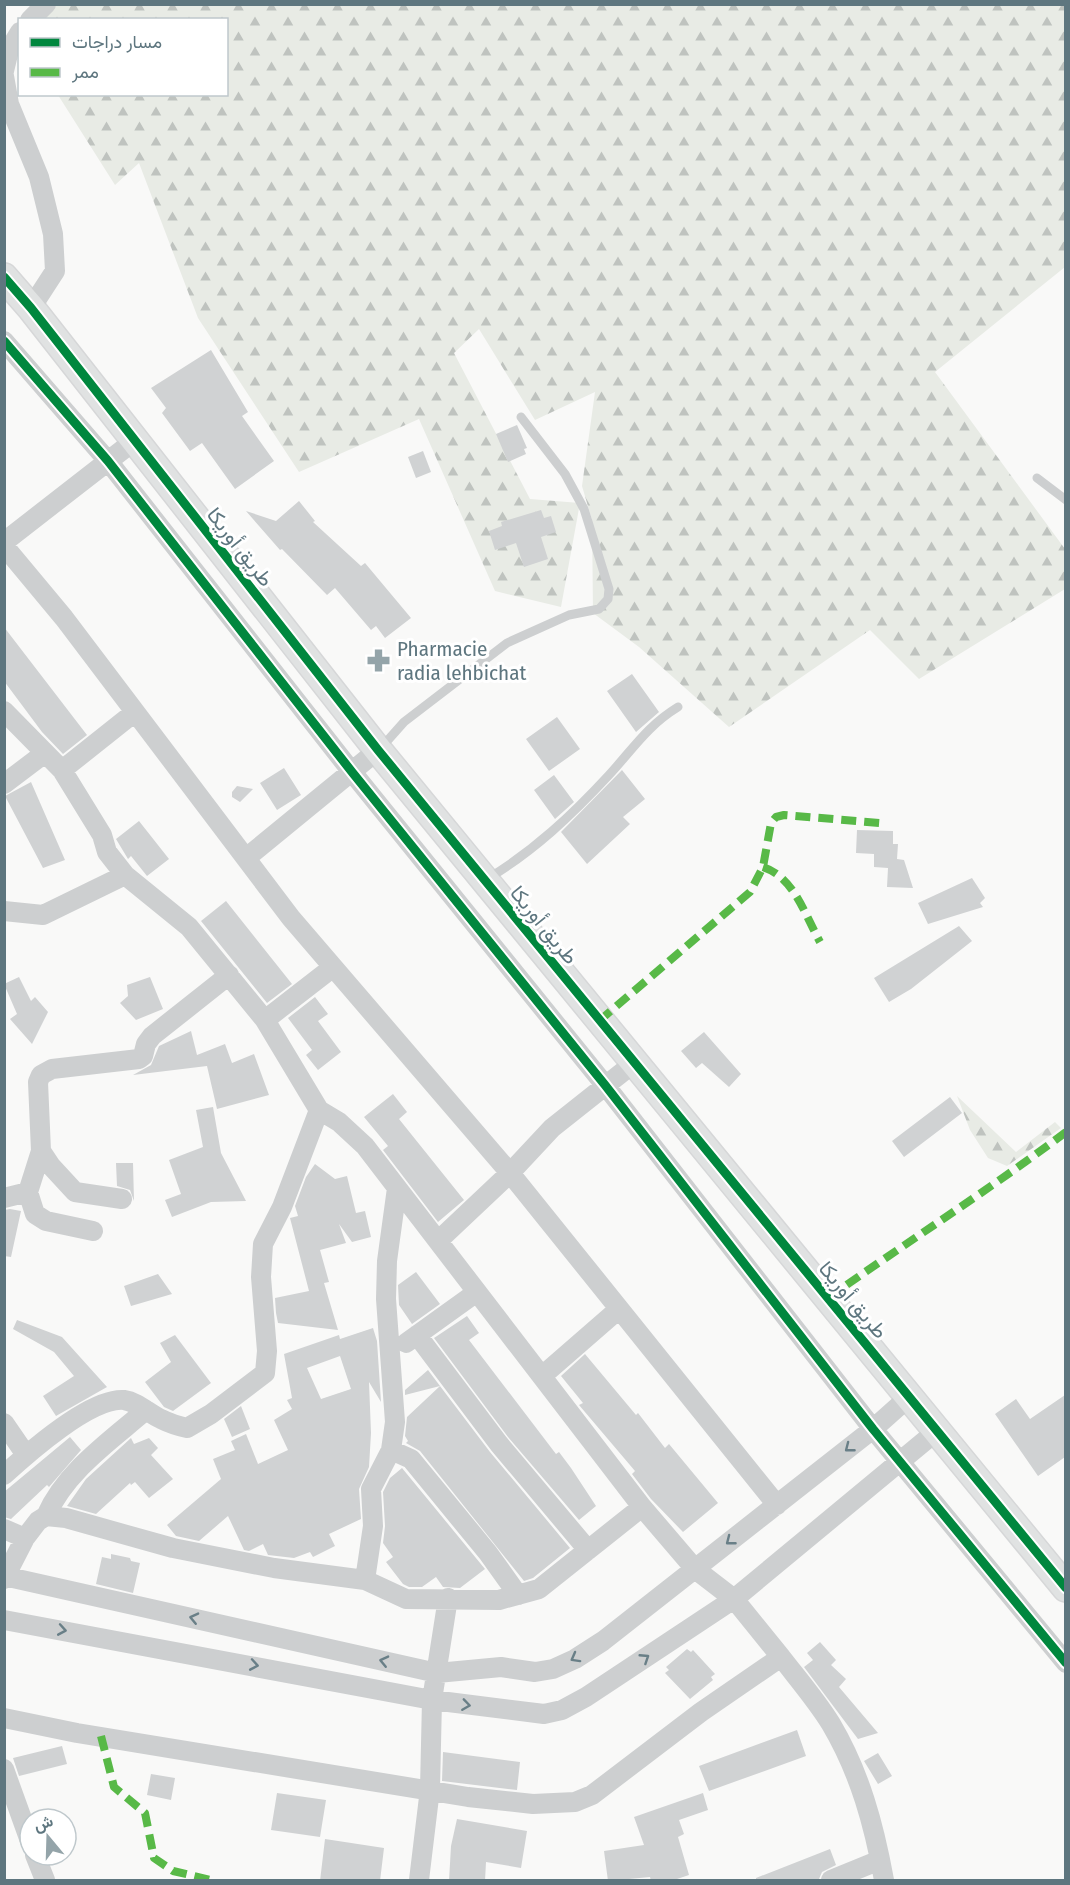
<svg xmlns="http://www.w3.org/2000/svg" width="1070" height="1885" viewBox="0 0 1070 1885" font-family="'Fira Sans Condensed',Vazirmatn,sans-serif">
<defs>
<pattern id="forest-firs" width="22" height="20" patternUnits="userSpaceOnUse" patternTransform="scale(1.5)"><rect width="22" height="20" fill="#e8ebe5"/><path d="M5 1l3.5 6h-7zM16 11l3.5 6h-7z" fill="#bfc3bf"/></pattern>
</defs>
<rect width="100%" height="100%" fill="#f9f9f8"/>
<path fill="url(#forest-firs)" d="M56,4L1065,5V267L935,372L1065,549V589L919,679L870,630L729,727L639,647L593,613L592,520L582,486L595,392L535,420L479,329L454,353L530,499L580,503L561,607L495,591L419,419L299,472L198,318L139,163L115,185L58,95L226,94V20H42Z
M957,1096L1016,1152L1055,1122L1061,1128L1007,1166L988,1158L970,1130Z"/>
<path fill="#d0d2d3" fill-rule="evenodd" d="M211,350L248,412L242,416L274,461L235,489L202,443L190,451L162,413L166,408L151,388Z
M517,425L527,448L524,449L526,454L508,462L496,434Z
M423,451L431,472L416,478L408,457Z
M299,501L315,521L313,522L361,566L365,563L411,618L385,638L376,626L371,630L335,588L327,595L282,549L280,550L246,511L276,521Z
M541,510L544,518L551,516L556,532L541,537L548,559L524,567L516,543L495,550L489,531L502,526L501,522Z
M4,627L87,735L63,754L42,732L4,681Z
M632,674L659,712L636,732L607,691Z
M557,717L580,749L549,771L526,739Z
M284,768L301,795L277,810L260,783Z
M622,770L645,799L623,817L630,824L587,864L561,832Z
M554,775L574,802L555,819L534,790Z
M31,782L65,860L43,868L5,796Z
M237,786L253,789L240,802L232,797V792Z
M139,821L169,859L147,876L131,856L128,859L116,839Z
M857,830L893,831V844H898L897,859L904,860L913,888L887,887L888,868L874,867V854L856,853Z
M972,878L985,898L980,903L983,907L928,924L918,903Z
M226,901L292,984L267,1003L201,921Z
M959,926L972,941L911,989L889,1002L874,978Z
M19,977L31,1001L35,997L48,1012L32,1044L10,1019L17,1014L4,984Z
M150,977L163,1009L136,1020L120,1003L128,996L127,985Z
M315,997L328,1014L318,1021L341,1052L318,1070L306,1055L312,1050L288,1018Z
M191,1031L197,1055L225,1044L232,1063L254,1054L269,1095L217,1109L207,1066L133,1075L151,1065L159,1046Z
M704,1032L741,1074L729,1087L702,1063L696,1068L681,1051Z
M393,1094L407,1112L399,1119L464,1200L438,1222L383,1150L388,1146L364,1117Z
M950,1097L962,1113L904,1157L892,1141Z
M213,1107L221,1153L246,1201L211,1202L172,1217L165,1200L181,1194L169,1160L203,1147L196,1110Z
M116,1163H133L134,1201L130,1190L117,1186Z
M315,1164L335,1179L347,1176L356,1213L365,1211L371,1237L352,1242L339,1224L346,1243L320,1250L329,1282L324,1283L338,1330L278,1323L276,1313L275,1298L309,1291L290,1218L298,1216L295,1206L306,1177Z
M10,1209L21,1211L11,1257L4,1256V1210Z
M416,1272L440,1304L412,1324L399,1305L398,1285Z
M158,1274L172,1294L131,1306L124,1286Z
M467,1316L479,1333L469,1340L556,1454L559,1452L571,1468L596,1506L579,1520L508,1437L434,1338Z
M17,1320L62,1337L107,1387L56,1416L43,1396L74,1376L54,1352L13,1329Z
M373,1328L377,1341L381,1402L369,1382L371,1433L369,1467L359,1489L361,1519L329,1534L335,1546L313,1557L310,1552L294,1558L268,1555L263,1544L249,1551L244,1550L228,1516L199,1541L176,1536L167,1525L221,1479L213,1459L235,1450L231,1441L246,1434L258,1464L288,1450L274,1420L292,1409L287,1400L292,1398L284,1354L339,1335L340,1339ZM340,1356L351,1389L321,1399L307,1368Z
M175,1335L211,1383L173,1411L164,1407L145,1382L171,1362L160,1343Z
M585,1354L636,1415L638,1413L665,1448L669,1444L718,1503L683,1532L651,1499L632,1474L635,1471L579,1405L583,1403L561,1376Z
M428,1370L440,1386L405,1395V1390Z
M440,1386L490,1452L570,1548L533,1578L524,1581L420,1451L406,1443L408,1441L405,1436L407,1417Z
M1065,1395V1457L1038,1476L995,1414L1016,1399L1030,1419Z
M241,1406L250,1429L232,1437L224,1419Z
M70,1437L81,1450L49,1487L47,1485L11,1519L4,1517V1492Z
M131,1438L134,1444L149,1438L158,1448L151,1455L173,1479L149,1498L135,1482L131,1485L130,1483L96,1514L67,1506L86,1479Z
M402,1468L485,1569L460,1588L443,1587L436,1577L422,1587H409L403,1584L386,1562L393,1557L383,1543L385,1526L383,1492L390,1478Z
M111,1554L130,1558L131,1561L140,1563L133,1593L96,1584L102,1557L111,1559Z
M820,1642L836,1660L831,1665L846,1679L839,1687L878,1733L858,1739L804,1667L813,1660L807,1653Z
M687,1649L691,1652L693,1650L715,1674L711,1677L713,1680L690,1699L665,1673L669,1670L666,1667Z
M797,1730L806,1756L709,1791L699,1766Z
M62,1746L67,1764L19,1776L13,1758Z
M443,1752L520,1762L517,1790L442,1781Z
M878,1753L892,1776L878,1784L864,1761Z
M151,1774L175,1778L171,1800L147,1795Z
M277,1793L326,1800L320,1837L271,1830Z
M703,1793L708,1810L679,1820L684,1834L678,1837L689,1875L671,1881H651L650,1877L608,1881L604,1851L644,1845L634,1817Z
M457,1819L527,1831L521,1868L486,1862L485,1881H449L451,1846Z
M325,1839L384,1848L380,1881H320Z
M830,1849L836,1865L822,1872L819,1879L756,1881V1878Z"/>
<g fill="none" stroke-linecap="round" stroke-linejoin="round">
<defs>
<path id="secondary" d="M4,277L31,308L378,750L1066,1588"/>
</defs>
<use href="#secondary" stroke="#d6d7d8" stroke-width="30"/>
<path stroke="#cdcfd0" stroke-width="9" d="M1037,478L1066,500
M380,749L404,722L507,643L569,615L599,609L608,599L609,589L584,509L565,474L521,417
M487,879C534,851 572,815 609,775C633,749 647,726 678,707"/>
<path stroke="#cdcfd0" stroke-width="20" d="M30,20L46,4
M4,71L9,50L20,32
M4,76L9,104L39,177L53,234L55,271L31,308
M4,341L108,461L352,772L605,1085L873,1429L1066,1663
M4,542L134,441
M4,546L64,618L291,918L510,1173L777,1505
M4,711L62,770
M135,712L62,770L102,835L107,852L125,875L189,927L265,1020
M4,784L45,753
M246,858L378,750
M4,911L43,915L125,875
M319,1110L339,1122L365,1146L642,1507L695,1569L734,1599L781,1657
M28,1192L35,1214L46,1221L93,1231
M4,1198L28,1192L41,1151
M122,1199L75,1192L51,1166L41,1151L38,1082L41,1075L52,1069L139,1059L143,1056L146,1044L152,1036L229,975
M439,1240L510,1173L552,1128L634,1063
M417,1335L499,1444L588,1550
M406,1343L477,1292
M542,1376L619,1309
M4,1423L26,1455
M391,1450L411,1459L488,1553L518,1595
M4,1475C28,1453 91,1397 124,1400C138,1402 148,1413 161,1419C169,1423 178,1426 187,1428L211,1414L265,1373L267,1351L261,1277L263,1244L282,1207L319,1110L265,1020L332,968
M46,1516C66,1471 110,1441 146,1410
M4,1529L25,1538
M4,1576L437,1673L501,1667L535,1672L553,1669L575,1659L603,1641L873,1429L910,1396
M4,1579L25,1538L38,1521L46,1516L66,1518L173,1548L274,1568L365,1580L406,1599L499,1600L539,1589L642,1507
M365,1580L373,1526L371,1489L391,1450L395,1422L386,1299L387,1261L397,1188
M4,1620L432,1700L544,1714L562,1710L586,1697L734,1599L938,1430
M4,1718L77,1733L468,1797L533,1804L575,1802L592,1795L701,1712L781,1657C798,1679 817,1701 831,1724C860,1773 874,1825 884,1880
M4,1769L30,1841
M35,1855L45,1880
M419,1880L430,1789L432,1700L448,1598
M831,1880L880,1860"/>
<use href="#secondary" stroke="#e0e2e2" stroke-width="27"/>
<path stroke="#58b947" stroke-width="8" stroke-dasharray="15 8" stroke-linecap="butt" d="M763,867C794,877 805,915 820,942
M599,1021L750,892L763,867L771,823L776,817L784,815L880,823
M828,1298C907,1242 989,1190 1066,1132
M101,1736L114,1787L145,1813L154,1858L173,1871L211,1880"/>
<defs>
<path id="cycleway" d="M4,277L31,308L378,750L1066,1588
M4,341L108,461L352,772L605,1085L873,1429L1066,1663"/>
</defs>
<use href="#cycleway" stroke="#fff" stroke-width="13"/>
<use href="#cycleway" stroke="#00873e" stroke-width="9"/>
</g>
<defs><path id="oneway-chevron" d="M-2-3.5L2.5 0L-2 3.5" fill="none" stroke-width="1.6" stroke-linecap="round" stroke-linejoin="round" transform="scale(1.5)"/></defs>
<g stroke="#697f87">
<use href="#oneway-chevron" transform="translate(849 1448) rotate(142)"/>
<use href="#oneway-chevron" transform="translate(730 1541) rotate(142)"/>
<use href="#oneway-chevron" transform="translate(194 1618) rotate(-167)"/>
<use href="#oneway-chevron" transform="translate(62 1630) rotate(10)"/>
<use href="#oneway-chevron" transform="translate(575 1658) rotate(151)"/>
<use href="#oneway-chevron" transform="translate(645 1658) rotate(-33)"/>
<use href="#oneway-chevron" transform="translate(384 1661) rotate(-167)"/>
<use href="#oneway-chevron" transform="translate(254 1665) rotate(10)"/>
<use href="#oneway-chevron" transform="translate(466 1705) rotate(8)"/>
</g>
<defs>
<symbol id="pharmacy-bare" viewBox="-9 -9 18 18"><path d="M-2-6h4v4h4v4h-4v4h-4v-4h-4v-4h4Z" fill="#94a4a9" stroke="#fff" stroke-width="2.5" paint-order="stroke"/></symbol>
</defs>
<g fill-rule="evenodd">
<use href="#pharmacy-bare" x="362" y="644" width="33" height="33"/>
</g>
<g text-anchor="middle" stroke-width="6" stroke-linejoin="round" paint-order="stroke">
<g font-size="21" fill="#5e767f" stroke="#fff">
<text transform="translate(240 547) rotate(52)" y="7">طريق أوريكا</text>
<text transform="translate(544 925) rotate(51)" y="7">طريق أوريكا</text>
<text transform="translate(853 1300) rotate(50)" y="7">طريق أوريكا</text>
</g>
<g font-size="21" fill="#5e767f" stroke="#fff" text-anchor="start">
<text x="397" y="656">Pharmacie<tspan x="397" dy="24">radia lehbichat</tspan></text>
</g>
</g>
<rect width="1070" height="1885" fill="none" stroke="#5e767f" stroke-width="12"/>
<rect x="18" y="18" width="210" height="78" fill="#ffffff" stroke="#bfc8cc" stroke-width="1.5"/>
<rect x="30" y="38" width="30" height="9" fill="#00873e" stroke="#bfc8cc" stroke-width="1.5"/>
<text x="72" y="48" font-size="18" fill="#5e767f">مسار دراجات</text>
<rect x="30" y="68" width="30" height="9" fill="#58b947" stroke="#bfc8cc" stroke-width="1.5"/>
<text x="72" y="78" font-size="18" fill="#5e767f">ممر</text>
<g transform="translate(48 1837) rotate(341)"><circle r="28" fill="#ffffff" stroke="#bfc8cc" stroke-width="1.5"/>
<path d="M0-4.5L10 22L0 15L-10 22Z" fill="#94a4a9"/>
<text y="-9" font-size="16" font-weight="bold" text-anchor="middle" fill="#5e767f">ش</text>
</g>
</svg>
